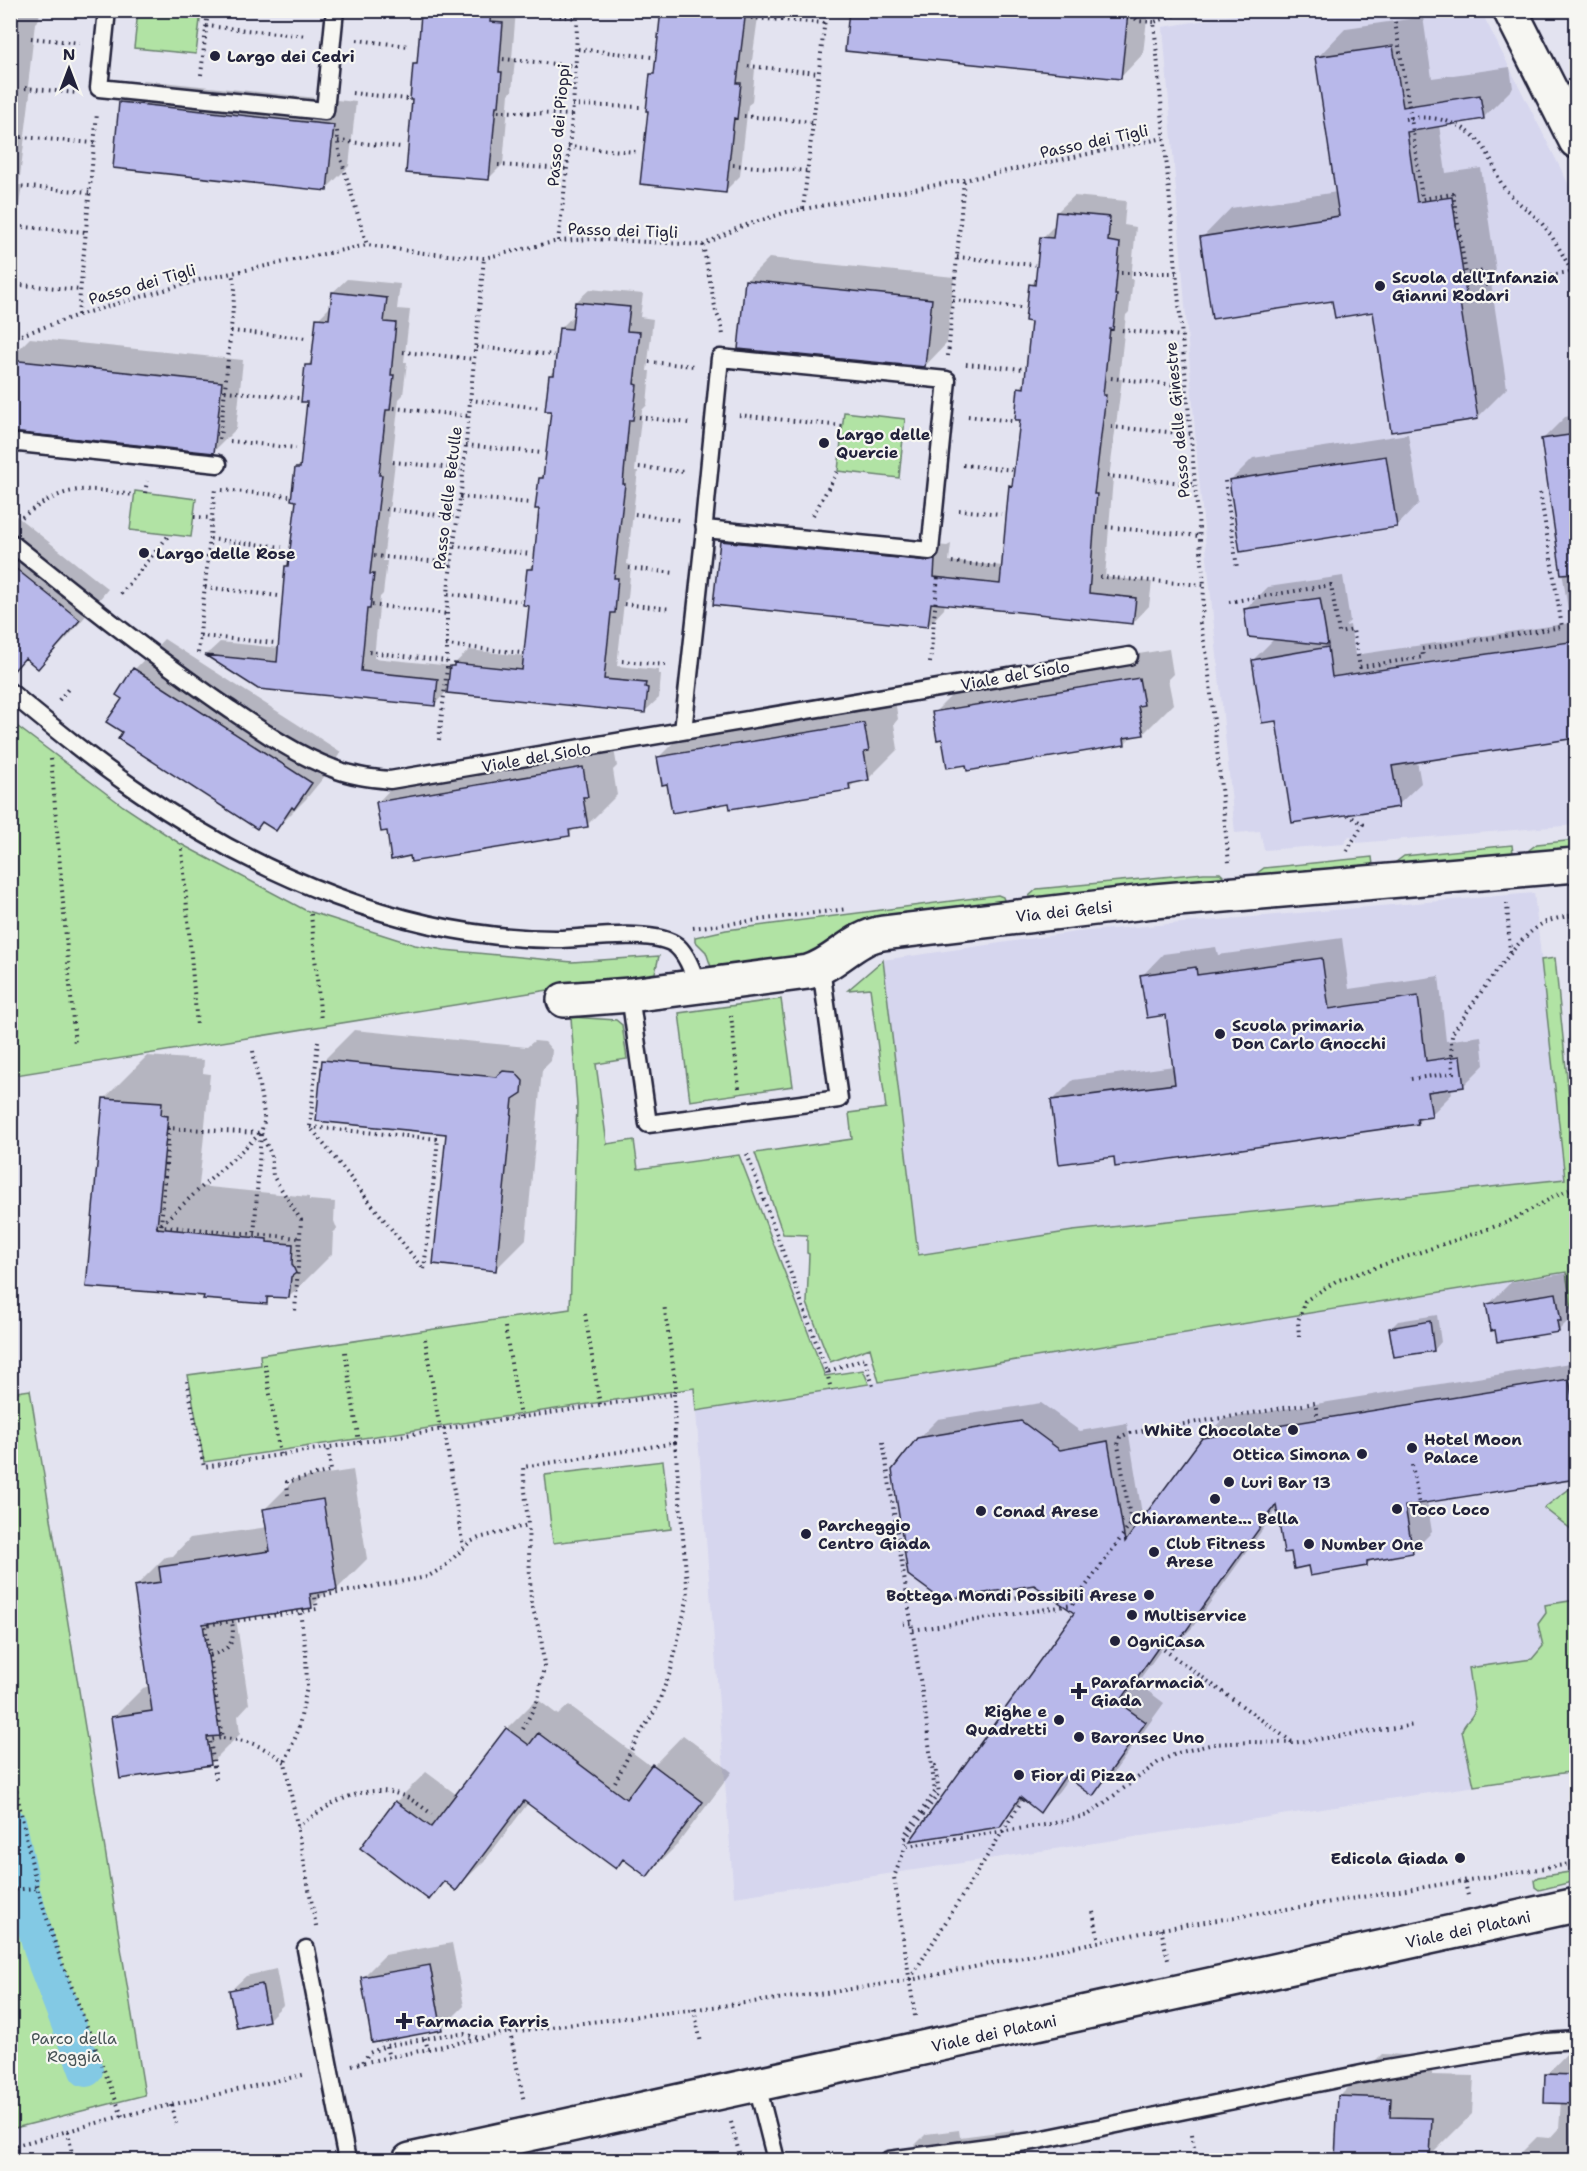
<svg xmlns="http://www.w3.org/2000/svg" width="1587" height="2171" viewBox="0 0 1587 2171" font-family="'Shantell Sans',sans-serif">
<rect width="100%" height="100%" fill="#e3e3f0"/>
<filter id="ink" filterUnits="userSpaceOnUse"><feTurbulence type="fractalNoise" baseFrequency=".0167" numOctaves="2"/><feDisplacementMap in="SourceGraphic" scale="12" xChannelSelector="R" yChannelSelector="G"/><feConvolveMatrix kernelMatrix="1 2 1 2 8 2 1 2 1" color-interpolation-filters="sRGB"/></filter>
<g filter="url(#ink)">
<path fill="#d6d6ee" d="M1261,11H1481L1576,199V825L1356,843L1357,841L1349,836L1344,844L1264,850L1260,831L1235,833L1198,469L1163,27Z
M1534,893L1566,1179L1073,1231L918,1255L883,960L1076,932Z
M1566,1272L1576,1340V1771L734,1897L696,1411Z"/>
<path fill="#b1e3a4" stroke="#6a8270" stroke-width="1.5" d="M138,11H201L196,54L134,48Z
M844,412L905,419L899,478L838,471Z
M135,491L196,499L191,537L130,530Z
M10,721L123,806L179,843L305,910L415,945L444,950L572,962L659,956L655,973L16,1075L10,1013Z
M1576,840V849L1530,853L1529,850L1537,844Z
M1512,845L1513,853L1397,865L1396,862L1404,856Z
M1372,857L1373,865L1257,877L1256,874L1264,868Z
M1204,873H1220L1224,877L1223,881L1030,899L1029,896L1037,889Z
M998,895L1003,897L1004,900L1002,904L858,923C839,931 826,947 807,955C777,967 743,963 711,967L706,952L695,941V937L726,930Z
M1555,958L1574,1148H1576V1340L1566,1272L879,1382L870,1348L830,1362L807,1303L809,1254L807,1253V1235L783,1234L755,1153L852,1139L849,1113L886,1108L870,988L848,990L883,960L918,1255L1073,1231L1565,1179L1541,960Z
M781,999L793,1086L690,1101L679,1013Z
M571,1017L616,1020L622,1025L627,1059L596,1064L607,1144L634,1140L638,1169L739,1155L825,1376L863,1370L869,1384L696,1411L694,1388L204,1462L188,1375L261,1365L260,1355L570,1309L577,1105Z
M30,1390L145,2095L11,2129L10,1393Z
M663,1461L671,1529L553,1543L545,1475Z
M1576,1484V1533L1544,1508Z
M1576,1600V1771L1474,1786L1462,1731C1464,1722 1474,1718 1475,1708L1469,1668L1532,1659L1543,1646L1538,1624L1546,1613L1545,1605Z
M1576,1871V1881L1539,1890L1535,1887L1534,1880L1538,1877Z"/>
<path fill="#0003" d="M10,10H40L39,19L35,23L28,86H31L19,185H22L10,265Z
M423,10H516L512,58L515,59L512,91L509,94L503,164L489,178L414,99V64L419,60Z
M663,10H759L751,68L755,69L752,102L748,105L740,176L725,191L652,74L656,70Z
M851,10H1148L1143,54L1121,77Z
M1423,17L1432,78L1510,67L1513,88L1484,117L1439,125L1446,173L1481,168L1496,270L1490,276L1507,388L1477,418L1374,310L1334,299L1202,238L1231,208L1337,192L1317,58L1346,28Z
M143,80L356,102L349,166L326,189L121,103Z
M1074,196L1126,201L1124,225L1136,227L1131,279H1133L1129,312L1126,315L1119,379H1122L1109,478H1113L1105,577L1152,582L1149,606L1133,623L945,603L944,609L928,626L721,542L738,525L947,546L951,544L949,561L1003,566L1010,486L1014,482L1021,419L1020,388L1026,381L1033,320L1031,285L1037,278L1042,238L1056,224L1057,212Z
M769,258L954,277L947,343L925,366L746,281Z
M347,279L400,284L397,309L410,310L404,362H407L403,395L399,399L392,462H395L383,561H387L383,594L380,597L374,658L452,666L469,650L525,656L530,604L528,569L535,562L541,508L540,478L545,473L552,410L550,375L556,370L561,328L575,314L576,302L590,289L643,294L640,317L653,319L647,371H650L647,405L642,410L635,471H638L627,564L631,565L628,598L624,602L617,666L659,670L658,674H661L659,698L645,711L447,691L434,705L259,687L207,654L220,642L280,648L286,566L290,562L297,499L296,468L302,463L309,401L307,366L313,359L318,319L332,305L333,292Z
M30,338L243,360L236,429L214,451L10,430V358Z
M1576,397V736L1417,761L1421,783L1398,805L1278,719L1253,660L1275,638L1246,609L1268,587L1343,576L1350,621L1345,626L1350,625L1355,655L1570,623L1542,440L1565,417L1575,415L1573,401Z
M1408,434L1419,503L1397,526L1230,481L1253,458Z
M10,511L108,589L68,637L38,667L26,656L10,652Z
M164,639L341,752L324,777L306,799L276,829L263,821L257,827L124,732V698L135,669Z
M1169,649L1173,674L1168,679L1173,704L1143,734L1133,735L1125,743L967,763L944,738L934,713L964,683Z
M894,694L898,719L894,724L898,749L868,779L857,781L849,788L731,802L669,782L659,757L689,727Z
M612,738L617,766L613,770L617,795L587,825L576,827L569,834L388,829L378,802L407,772Z
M1342,938L1349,989L1439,976L1446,1041L1481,1036L1484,1065L1463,1086L1451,1087L1452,1094L1431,1115L1424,1116L1417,1123L1115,1155L1052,1101L1073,1080L1174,1066L1167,1013L1142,976L1163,954L1216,947L1218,955Z
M354,1030L527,1047L534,1041L545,1042L552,1050L551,1061L542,1070L526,1239L496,1269L448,1132L324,1060Z
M147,1056L204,1060L203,1073L210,1074L199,1186L309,1197V1200L335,1202L334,1221L337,1229L333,1233L332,1254L289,1297L273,1295L266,1302L205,1295L87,1286L104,1099Z
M1576,1272V1313L1558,1331L1488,1305L1511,1282Z
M1437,1315L1441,1342L1434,1350L1391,1328L1398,1321Z
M1576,1362V1478L1427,1501L1432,1532L1412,1552L1373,1558L1367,1565H1310L1293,1550L1278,1508L1192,1628L1173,1647L1166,1643L1137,1683L1164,1703L1112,1775L1092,1794L1069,1777L1059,1791L1040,1811L1024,1798L999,1825L1076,1613L918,1439L938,1419L1041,1403L1080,1431L1127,1423L1143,1520L1203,1439L1223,1419Z
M353,1470L367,1559L337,1589L328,1590L311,1607L236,1618L249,1704L238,1716L240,1734L210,1764L113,1718L143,1688L150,1686L135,1587L165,1557L173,1556L190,1538L268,1527L265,1509L295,1479Z
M537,1699L558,1715L569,1705L652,1767L683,1735L732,1772L677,1845L647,1875L624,1858L616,1867L529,1802L486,1859L456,1889L446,1881L429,1898L396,1802L426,1772L457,1795L507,1729Z
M452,1943L464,2006L441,2029L362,1978L385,1955Z
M276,1969L283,2005L268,2020L230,1991L246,1976Z
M1576,2044V2160H1514L1537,2137L1550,2138L1559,2128L1561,2102L1547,2074Z
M1382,2054L1433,2056L1432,2075L1474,2076L1472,2114L1430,2156V2160H1337L1339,2097Z
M959,2130L960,2137L1014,2130L1018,2160H900L926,2134Z"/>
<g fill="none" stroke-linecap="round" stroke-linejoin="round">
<path stroke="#83c9e4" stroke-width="34" d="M10,1825L22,1880
M25,1897L45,1964L86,2070"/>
</g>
<path fill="#b8b8ea" stroke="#22223b" stroke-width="1.5" d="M435,10H491L490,22L503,23L499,72H502L499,106H496L489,180L406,173L412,100H410L413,64H417L421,14L435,15Z
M661,10H746L737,83H741L737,119L734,118L726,193L640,184L648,111H646L650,74H654Z
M849,10H1105L1128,13L1121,79L845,51Z
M1393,46L1403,107L1480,95L1484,119L1407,132L1417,202L1452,197L1467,301L1460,302L1478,419L1391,432L1373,312L1335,318L1332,301L1212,319L1200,237L1339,216L1315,57Z
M119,102L334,125L327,191L113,168Z
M1056,212L1110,217L1108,241L1120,243L1115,295H1117L1113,330L1110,329L1103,395H1106L1094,494H1097L1089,593L1136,598L1133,624L931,603L928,627L713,605L720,541L929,561L935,560L934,577L1000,584L1009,485L1012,486L1020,420H1015L1018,387L1024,388L1031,322L1025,321L1029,284L1035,285L1040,237L1053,238Z
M745,280L932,299L925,367L738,349Z
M332,292L387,298L384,322L396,323L391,375H394L390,410H386L379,475H382L370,574H374L370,609H367L361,671L438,679L435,706L258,689L205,655L277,662L285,566H288L296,501L291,500L295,468H300L307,402H301L305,365H311L316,318L329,319Z
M575,302L630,307L627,331L640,332L634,384L637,385L633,420H629L623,484H625L614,578H618L615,613H611L604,679L646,683L645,687L648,688L645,713L447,693L450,666H454V663L522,670L529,606L523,605L527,569H533L539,509H535L539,478H543L551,411H545L549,375H554L559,328L572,329Z
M10,360L222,382L214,453L10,432Z
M1576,434V573L1561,574L1541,439Z
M1386,456L1397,527L1240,552L1229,480Z
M10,564L80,620L38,669L25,658L10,675Z
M1320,598L1328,645L1248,637L1244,609Z
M1576,641V738L1392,766L1399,807L1292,823L1276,721L1262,723L1252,660L1328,647L1332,677Z
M133,668L312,783L294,809L292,807L276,831L262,822L257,829L118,739L122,732L106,722L122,699L116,695Z
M1139,678L1144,705L1138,706L1144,735L1124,738L1125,745L967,771L966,765L947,768L942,739L937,740L932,712Z
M864,723L869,751L864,752L869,780L849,784L850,790L730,809L729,803L672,813L667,784L662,785L657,757Z
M583,767L588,797H583L588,827L569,830L570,836L411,862L410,856L391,860L387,831L381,832L376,802Z
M1322,958L1329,1009L1418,996L1426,1061L1460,1056L1464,1087L1428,1092L1432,1117L1417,1119L1418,1124L1115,1167L1114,1157L1059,1164L1051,1100L1175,1084L1166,1015L1147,1018L1140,975L1196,967L1197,975Z
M322,1060L496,1077L503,1071L515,1072L523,1081L522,1093L513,1099L496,1271L433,1264L446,1134L316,1121Z
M103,1098L162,1102L161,1115L168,1116L157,1228L267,1239V1242L293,1244L292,1264L296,1273L291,1277L289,1298L267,1297V1304L203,1299L204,1296L86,1287Z
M1556,1293L1561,1321H1557L1559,1332L1497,1342L1495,1330L1491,1331L1486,1304Z
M1430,1321L1434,1351L1394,1357L1389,1328Z
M1569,1379L1576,1420V1479L1405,1506L1413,1553L1367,1561V1566L1310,1576L1308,1566L1294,1569L1291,1552L1284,1553L1276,1505L1173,1649L1162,1642L1119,1703L1146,1722L1093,1796L1065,1776L1040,1813L1020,1797L1000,1827L910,1841L1074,1613L1034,1585L942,1600L908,1575L892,1470L917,1438L1021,1421L1060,1450L1108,1441L1125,1542L1202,1438Z
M323,1499L337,1590L310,1594L312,1608L203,1624L220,1736L207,1737L211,1765L120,1779L111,1717L152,1711L134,1586L161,1582L159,1567L270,1551L263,1509Z
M506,1728L529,1745L538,1733L626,1799L652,1764L703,1802L647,1877L623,1859L616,1869L524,1801L456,1891L444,1881L429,1900L360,1848L395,1801L431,1827Z
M430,1965L442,2030L372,2043L361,1977Z
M262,1984L269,2021L237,2028L229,1990Z
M1545,2074L1576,2075V2104L1544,2103Z
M1338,2096L1391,2098L1390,2117L1432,2118L1430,2158H1414V2160H1335Z"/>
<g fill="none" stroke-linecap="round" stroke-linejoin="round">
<defs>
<path id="lane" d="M107,10L99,88L325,111L335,10
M10,445L19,443L218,464
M10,542C81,599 151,655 225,706C259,729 294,754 332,768C351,776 370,778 390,780L1129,656
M10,692C50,725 90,758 132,787C254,874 410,941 562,939C590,938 657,929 677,946C688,956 693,973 698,986
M683,731L705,529L704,523L720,358L947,380L930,551L705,529
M630,995L648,1124L839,1099L821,968
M306,1949L347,2160
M757,2085L776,2160
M889,2160L1034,2141L1381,2070L1547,2042L1576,2040"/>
<path id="street" d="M1510,10L1576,141
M564,1000L630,995L808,972C836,964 854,937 883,933L1154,901L1576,865
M410,2160L1576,1905"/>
</defs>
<use href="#lane" stroke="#22223b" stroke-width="21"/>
<use href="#street" stroke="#22223b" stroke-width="38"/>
<path stroke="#22223b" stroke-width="4" stroke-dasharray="1.5 4.5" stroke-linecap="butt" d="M506,10L577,18
M1127,10L1138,21L1154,22
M1191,10L1154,22L1204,585L1203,609L1200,623L1207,656L1229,863
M1393,10L1411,118L1422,199L1453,194L1466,274L1484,271L1486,285
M751,18L825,23
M206,26L307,36
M31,38L79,43
M357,40L409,46
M578,49L652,57
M503,59L576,66
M748,66L819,73
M201,75L208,10
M25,88L77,93
M352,93L407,99
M572,105L642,107
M498,111L571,115
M744,116L813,122
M1405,119C1439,113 1474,125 1490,158C1496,169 1498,181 1506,190C1515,201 1527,209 1537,218C1552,234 1562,253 1572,272
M337,131L339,152L367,245
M21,137L94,143
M338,141L401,147
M568,147L637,152
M498,165L567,169
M733,165L808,171
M16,186L89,192
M803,209L826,10
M11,226L86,232
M558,241C568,164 577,87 577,10
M703,245L716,312L721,323L723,335
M957,257L1035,265
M1121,273H1176
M10,284L81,290
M1485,285L1576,271
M953,300L1021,308
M78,315L97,113
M1122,330L1182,336
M231,331L306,338
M10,339L78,315L203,279L367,245L424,253L484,258L558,241L593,239L703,245L740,227L787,212L964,180L1164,138
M476,347L554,355
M403,352L474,359
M948,356L964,180
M649,362L694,366
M966,364L1023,369
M1111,378L1186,386
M225,391L299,398
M470,400L541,408
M394,408L469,416
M739,415L842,426
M968,416L1012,421
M639,417L689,423
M1111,427L1191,434
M220,439L235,288L232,273
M230,441L296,448
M466,445L542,453
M393,462L463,469
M963,465L1015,470
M639,467L684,472
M1107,476L1195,484
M1225,481L1237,568
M222,490L289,496
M145,493L147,481
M460,497L531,503
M386,509L457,517
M959,510L1001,514
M635,514L679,520
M813,515L838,471
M22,517C37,506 55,494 73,491C92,487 115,493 134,495
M194,517L211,518
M1106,527L1199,536
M210,539L282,547
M454,546L531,554
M374,556L452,563
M952,562L998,567
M629,568L675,573
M1100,577L1204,585
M205,587L279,596
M121,594L169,535
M448,594L520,601
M1229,602L1331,585L1339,633L1353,630L1360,667L1423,657L1422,649L1562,627L1540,492
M624,604L671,609
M372,605L447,614
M200,636L275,643
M446,645L522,653
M369,652L447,661
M198,653L215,488
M622,661L665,665
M930,663L938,575
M59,700L68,689L71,691
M439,740L447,668V614L449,580L462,484L484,258
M51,759L75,1045
M182,849L197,1026
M1347,851L1363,824L1348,815
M1507,903L1510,953
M311,914L321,1021
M693,928L847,909
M731,1015L739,1088
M253,1051L264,1114V1122L261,1133L271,1154L273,1176L301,1220L295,1312
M1411,1079L1453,1073L1451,1041L1453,1032C1473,1005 1515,938 1542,924C1551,919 1564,917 1574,915
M310,1127L438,1139L424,1270L310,1127L318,1040
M167,1128L261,1133
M169,1128L161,1226L300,1238
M747,1154L827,1372L865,1358L873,1386
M157,1228L261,1133
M254,1238L261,1133
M585,1314L600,1405
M505,1327L520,1417
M1299,1337L1298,1321L1305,1301L1336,1281L1508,1222L1561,1193L1576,1187
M425,1339L440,1430
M345,1352L359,1442
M265,1364L280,1455
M827,1372L831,1390
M187,1381L204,1467L444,1429L463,1547
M674,1394L675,1443
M444,1429L674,1394L676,1387L664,1304
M883,1442L925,1711L935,1792L905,1834V1848
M1412,1465L1419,1504
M288,1495L287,1482L331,1471L328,1447
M986,1602L1045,1593
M903,1624L912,1623
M913,1630L1072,1605L1131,1524L1118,1445L1120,1437L1129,1433L1315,1403L1318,1419
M1159,1646L1292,1742
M210,1655C231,1650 235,1642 232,1621
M523,1729L538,1700L544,1666L541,1637L531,1602L528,1525
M10,1761L37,1888L58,1952L122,2116
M285,1762C263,1746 249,1740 222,1738L205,1625L300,1612
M216,1779L210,1740L222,1738
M297,1827C328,1805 364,1780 404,1796C414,1800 423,1808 432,1814
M905,1839L939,1793L935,1766L932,1765
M1465,1882L1468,1896
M10,1890L37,1888
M1093,1912L1099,1941
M316,1926L285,1762L298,1731L307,1687L306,1654L300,1612L317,1609L315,1597L427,1577L444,1567L470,1542L479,1538L528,1525L523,1467L675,1443L688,1596L671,1670L656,1709L638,1737L615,1782
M1161,1929L1168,1960
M910,1979L1023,1799
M694,2009L701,2043
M915,2016L894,1877L905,1848L908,1846L1051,1824L1088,1815L1160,1761L1178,1753L1213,1744L1251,1742L1292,1743L1415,1725
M510,2032L524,2102
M425,2038L428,2050
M386,2046L389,2058
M363,2062L369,2053L386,2046L445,2035L464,2034L479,2038
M352,2065L510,2032L826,1993L910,1980L1161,1929L1576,1863
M171,2105L177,2128
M731,2122L741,2160
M68,2131L73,2160
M1192,2134L1195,2156
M10,2147L122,2116L307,2074
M1098,2154L1109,2160
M1446,2154L1460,2160
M1163,2160L1195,2156L1203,2160"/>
<use href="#lane" stroke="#f6f6f2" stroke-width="16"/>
<use href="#street" stroke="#f6f6f2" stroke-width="33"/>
</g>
</g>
<g fill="#22223b" stroke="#f6f6f2" stroke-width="2">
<circle cx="215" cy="56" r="6"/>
<circle cx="1380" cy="286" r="6"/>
<circle cx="824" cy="443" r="6"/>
<circle cx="144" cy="553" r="6"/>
<circle cx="1220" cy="1034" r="6"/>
<circle cx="1293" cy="1430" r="6"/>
<circle cx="1412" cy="1448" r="6"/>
<circle cx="1362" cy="1454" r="6"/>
<circle cx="1229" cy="1482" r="6"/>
<circle cx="1215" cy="1499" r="6"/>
<circle cx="1397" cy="1509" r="6"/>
<circle cx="981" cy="1511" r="6"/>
<circle cx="806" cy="1534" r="6"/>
<circle cx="1309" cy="1544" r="6"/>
<circle cx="1154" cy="1552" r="6"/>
<circle cx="1149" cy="1595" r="6"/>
<circle cx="1132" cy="1615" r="6"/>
<circle cx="1115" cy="1641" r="6"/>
<path d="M1076 1682h6v6h6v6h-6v6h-6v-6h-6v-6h6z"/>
<circle cx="1059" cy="1720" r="6"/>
<circle cx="1079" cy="1737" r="6"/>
<circle cx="1019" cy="1775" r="6"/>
<circle cx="1460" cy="1858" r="6"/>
<path d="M401 2012h6v6h6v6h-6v6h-6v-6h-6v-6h6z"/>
</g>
<g text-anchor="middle" stroke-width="4.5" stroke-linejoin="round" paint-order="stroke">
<g font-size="16" font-weight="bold" fill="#22223b" stroke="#f6f6f2" text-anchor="start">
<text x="227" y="62">Largo dei Cedri</text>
<text x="1392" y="283">Scuola dell'Infanzia<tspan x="1392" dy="18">Gianni Rodari</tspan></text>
<text x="836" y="440">Largo delle<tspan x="836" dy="18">Quercie</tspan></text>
<text x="156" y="559">Largo delle Rose</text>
<text x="1232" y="1031">Scuola primaria<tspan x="1232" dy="18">Don Carlo Gnocchi</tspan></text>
<text x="1281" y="1436" text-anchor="end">White Chocolate</text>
<text x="1424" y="1445">Hotel Moon<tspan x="1424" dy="18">Palace</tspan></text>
<text x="1350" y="1460" text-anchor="end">Ottica Simona</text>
<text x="1241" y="1488">Luri Bar 13</text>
<text x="1409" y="1515">Toco Loco</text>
<text x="993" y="1517">Conad Arese</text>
<text x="1215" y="1524" text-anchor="middle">Chiaramente... Bella</text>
<text x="818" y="1531">Parcheggio<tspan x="818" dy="18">Centro Giada</tspan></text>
<text x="1166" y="1549">Club Fitness<tspan x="1166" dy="18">Arese</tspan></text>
<text x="1321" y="1550">Number One</text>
<text x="1137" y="1601" text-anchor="end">Bottega Mondi Possibili Arese</text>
<text x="1144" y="1621">Multiservice</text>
<text x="1127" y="1647">OgniCasa</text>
<text x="1091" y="1688">Parafarmacia<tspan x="1091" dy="18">Giada</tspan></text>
<text x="1047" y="1717" text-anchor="end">Righe e<tspan x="1047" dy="18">Quadretti</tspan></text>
<text x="1091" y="1743">Baronsec Uno</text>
<text x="1031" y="1781">Fior di Pizza</text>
<text x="1448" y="1864" text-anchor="end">Edicola Giada</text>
<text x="416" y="2027">Farmacia Farris</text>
</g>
<g font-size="16" fill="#22223b" stroke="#f6f6f2">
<text transform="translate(558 125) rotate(-85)" y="6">Passo dei Pioppi</text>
<text transform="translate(1094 141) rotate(-12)" y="6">Passo dei Tigli</text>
<text transform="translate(623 230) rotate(2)" y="6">Passo dei Tigli</text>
<text transform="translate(142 284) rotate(-16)" y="6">Passo dei Tigli</text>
<text transform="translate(1177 420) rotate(-95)" y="6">Passo delle Ginestre</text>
<text transform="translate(447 498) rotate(-83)" y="6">Passo delle Betulle</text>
<text transform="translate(1015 675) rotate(-10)" y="6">Viale del Siolo</text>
<text transform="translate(536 757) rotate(-10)" y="6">Viale del Siolo</text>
<text transform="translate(1064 911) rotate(-6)" y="6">Via dei Gelsi</text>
<text transform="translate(1468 1929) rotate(-12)" y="6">Viale dei Platani</text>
<text transform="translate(994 2033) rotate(-12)" y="6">Viale dei Platani</text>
</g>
<g font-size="16" fill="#465255" stroke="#f6f6f2">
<text x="74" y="2044">Parco della<tspan x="74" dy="18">Roggia</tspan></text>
</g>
</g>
<rect width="1587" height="2171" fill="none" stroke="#f6f6f2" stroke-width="36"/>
<rect x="18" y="18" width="1551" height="2135" fill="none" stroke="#22223b" stroke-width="2" filter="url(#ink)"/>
<g transform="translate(69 69)" stroke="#f6f6f2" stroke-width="4.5" paint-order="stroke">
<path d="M0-4.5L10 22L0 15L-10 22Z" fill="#22223b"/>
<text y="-9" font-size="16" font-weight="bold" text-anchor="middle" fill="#22223b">N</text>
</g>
</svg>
